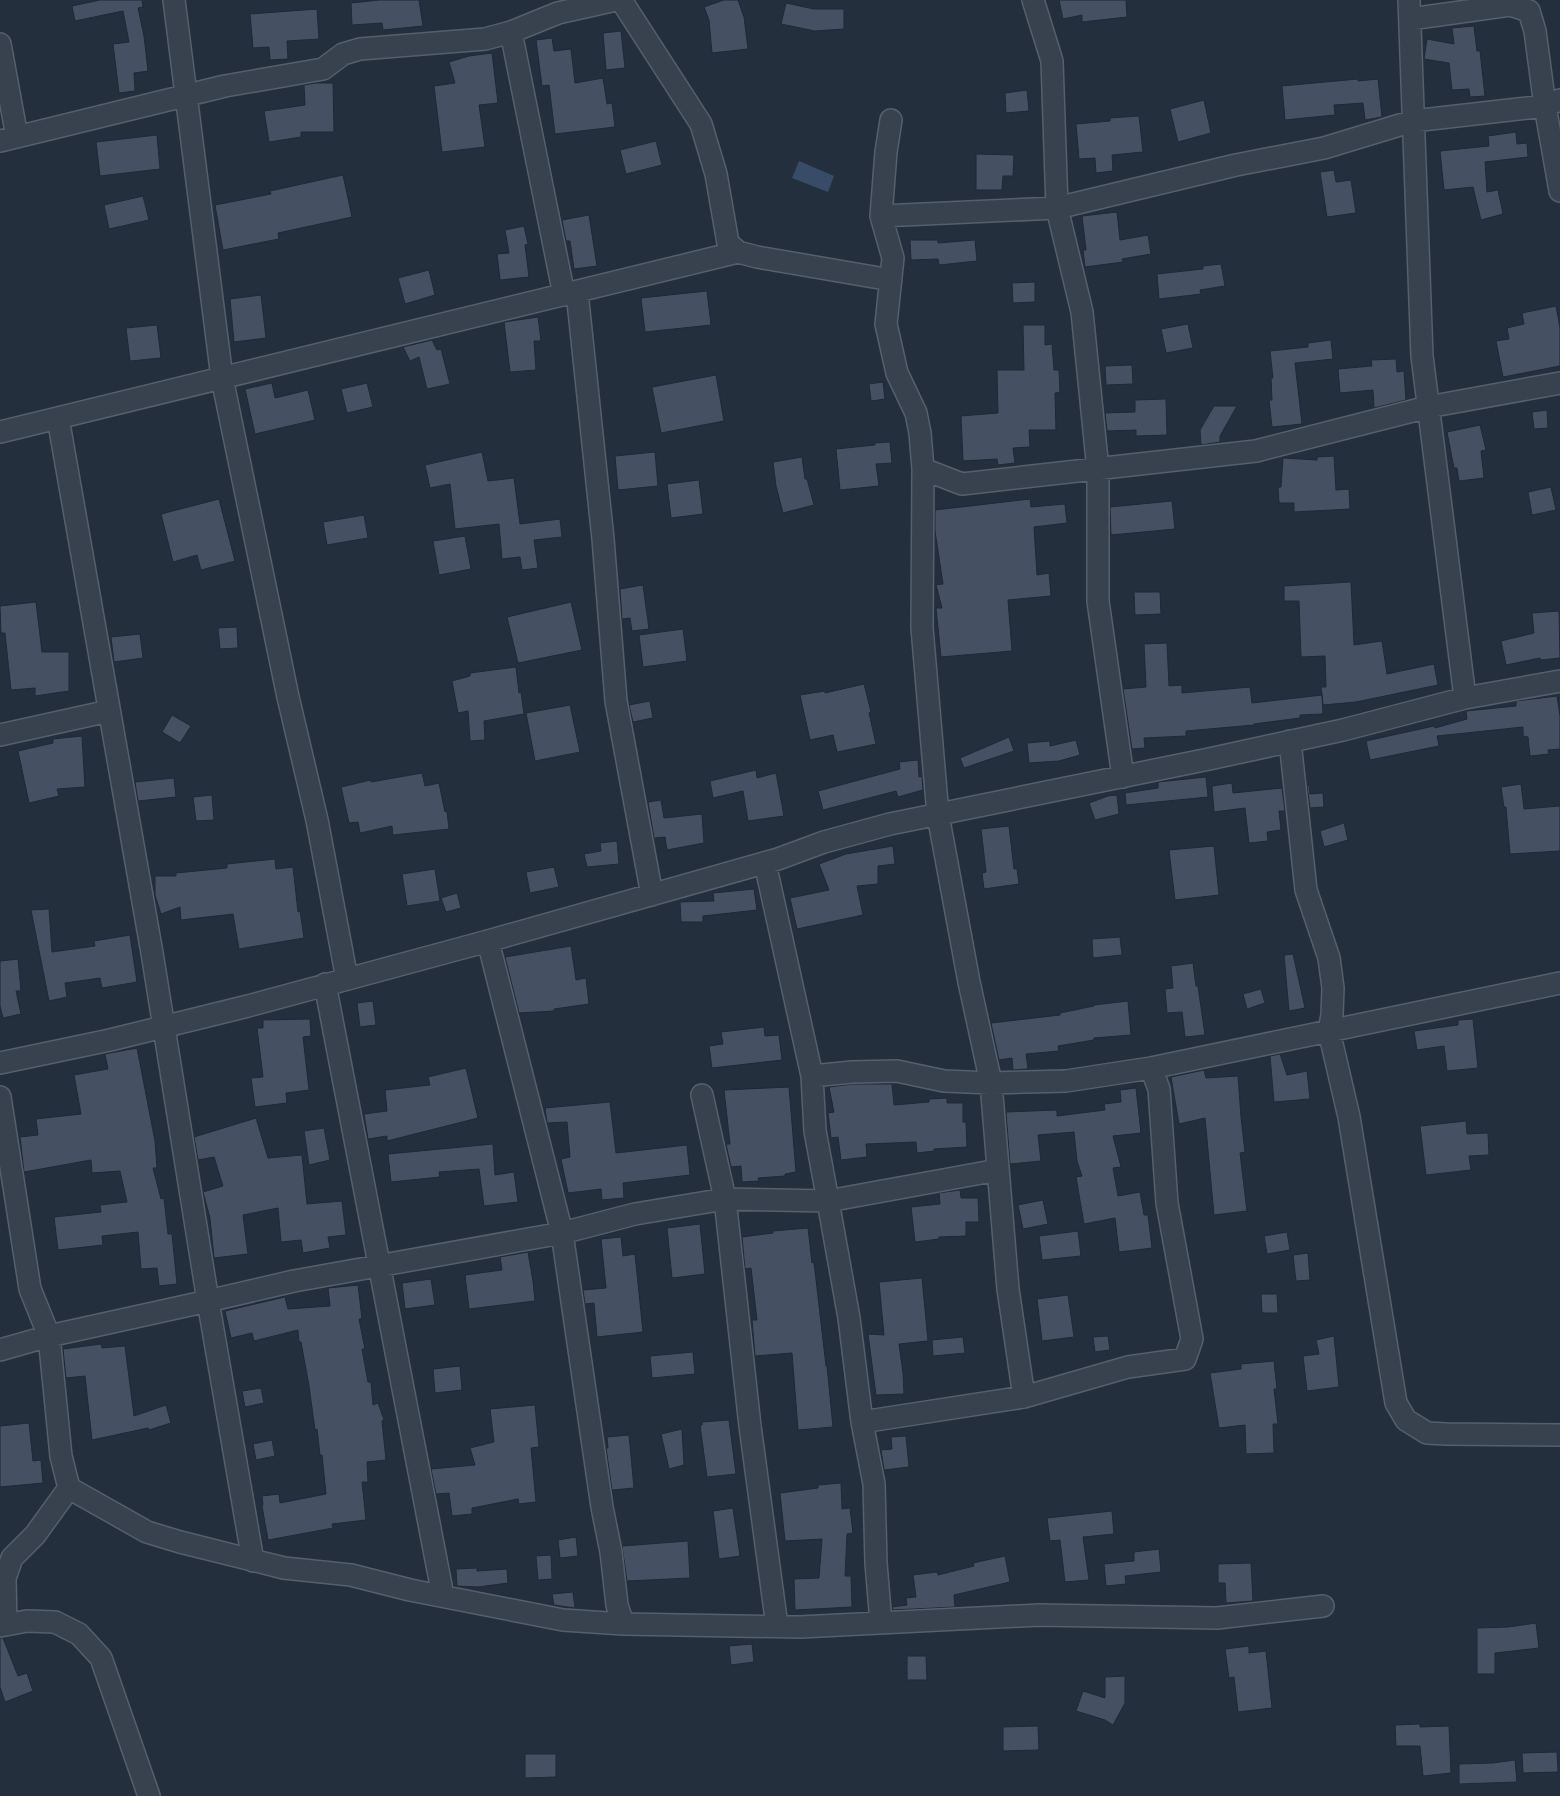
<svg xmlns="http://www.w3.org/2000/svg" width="1560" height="1796" viewBox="0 0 1560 1796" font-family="'Exo 2',sans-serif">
<rect width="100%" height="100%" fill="#242f3e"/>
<path fill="#394c67" d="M799,161L834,176L828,192L792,178Z"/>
<path fill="#455162" stroke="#1f2835" d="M100,0H142L143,7L138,8L144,36L148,71L134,73L135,91L119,93L113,44L129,42L123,11L75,21L72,6Z
M379,0H419L423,26L383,30L382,23L352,25L351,3Z
M724,0H738L744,17L748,49L712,53L709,20L704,7Z
M1059,0H1126L1127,17L1082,22V15L1063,19Z
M786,3L814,9H844V29L815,31L781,24Z
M317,9L319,39L287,41L288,59L270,60L269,47L253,48L250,14Z
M1474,26L1477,51H1480L1485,96L1470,97L1469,89L1452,90L1449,63L1424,59L1427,39L1454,44L1452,28Z
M621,31L625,68L606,70L603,33Z
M552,38L554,51L571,49L575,83L603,78L607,104L612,103L615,127L555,134L549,85L542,86L536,40Z
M492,53L498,103L479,105L485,147L442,152L434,86L455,83L449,62L469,56Z
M1358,79V81L1378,79L1382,117L1365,120L1363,103L1334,105L1335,115L1285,120L1282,86Z
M316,83H333L334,132H301V137L269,142L264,111L305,105L304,85Z
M1027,90L1029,111L1006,113L1005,93Z
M1204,100L1211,133L1178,142L1170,109Z
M1139,116L1143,152L1112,155L1113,171L1096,173L1095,158L1079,159L1076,124L1110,121V118Z
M1516,132L1517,144L1527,143L1528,157L1485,162L1487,192L1498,190L1503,214L1481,220L1473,187L1444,190L1440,151L1489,146L1488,136Z
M157,135L160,169L100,176L96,142Z
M656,141L662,165L626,174L620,150Z
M976,154L1014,155L1013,176H1003L1002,190H976Z
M1334,170L1336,182L1351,180L1356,213L1327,217L1320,172Z
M343,175L352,217L278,233L279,239L223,250L215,205L271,194L270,191Z
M143,196L149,220L109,229L104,205Z
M1117,212L1120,240L1148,235L1151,254L1122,259L1123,262L1085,267L1083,250H1086L1082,216Z
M589,215L597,266L574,269L570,241H566L562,220Z
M524,226L528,244L525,245L529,277L500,280L497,254L509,253L505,230Z
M910,240H938V243L975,240L977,261L939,265L938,259L911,260Z
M1221,264L1225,286L1200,290L1201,294L1159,299L1157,274L1203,269V266Z
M429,270L435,295L405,304L398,278Z
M1035,282V302L1013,303L1012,283Z
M707,291L711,325L645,332L641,298Z
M261,295L266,338L234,342L230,299Z
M1556,306L1560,328V366L1503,377L1496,341L1509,339L1507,328L1524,324L1522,313Z
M538,317L541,341H534L536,370L510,372L504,322Z
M1188,324L1193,348L1166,353L1161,329Z
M157,325L161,358L130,361L126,328Z
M1023,325H1045V345L1052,344L1054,370H1059L1060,392L1055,393L1056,430H1029L1030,447L1013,448L1015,463L998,465L997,459L963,461L961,416L998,413L997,370H1024Z
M432,340L437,350L441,349L450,384L427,389L419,357L410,361L403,347Z
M1331,340L1333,359L1295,363L1302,424L1272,427L1269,400H1272L1271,378H1273L1270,351L1308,347V343Z
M1396,359L1397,372L1404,371L1406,400L1374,408L1373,390L1340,393L1338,369L1372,366L1371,360Z
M1132,365L1133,384L1106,385L1105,366Z
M716,375L724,421L661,433L652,387Z
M883,382L885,399L871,401L869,384Z
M272,383L275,398L308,390L315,420L255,434L245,389Z
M367,383L373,407L347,413L341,389Z
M1166,399L1167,435L1136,436V430L1107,431L1105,413L1135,412V400Z
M1214,406H1237L1220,436V442L1201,445L1200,430Z
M1547,410L1548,428L1534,429L1532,412Z
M1480,425L1486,450L1481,451L1484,478L1459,481L1457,468H1454L1447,432Z
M890,442L892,463L876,464L879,486L840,490L836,449L875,445V443Z
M482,452L488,481L514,478L520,524L560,519L562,537L534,540L538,568L522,570L520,557L502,559L499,524L455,529L450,484L430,488L425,465Z
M655,452L658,486L618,490L615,456Z
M1334,456L1336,490L1349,489L1350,509L1294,512V503H1279L1278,487H1281L1283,458L1317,460V457Z
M802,457L805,479H807L814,505L783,513L776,486L773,462Z
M699,480L703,514L671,518L667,484Z
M1551,487L1556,510L1532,515L1528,492Z
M219,499L235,561L201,570L197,555L173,562L161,514Z
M1030,499L1031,507L1065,504L1067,523L1034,527L1037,575L1049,573L1051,596L1008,600L1012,651L941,657L936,608H942L936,585L943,584L935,531V510Z
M1172,501L1175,529L1111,535L1110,507Z
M364,515L368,538L327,545L323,522Z
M465,536L471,569L439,575L433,541Z
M1351,582L1354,645L1382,641L1387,674L1434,664L1438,685L1356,702L1323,705L1322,695L1323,714L1300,715V718L1254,724V725L1186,731V736L1144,738L1145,748L1132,749L1123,689L1146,687L1144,644L1167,643L1169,686L1182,685V693L1250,687L1252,703L1322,695L1321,687H1326L1325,656L1301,657L1299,601H1284V586Z
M643,585L649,629L632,631L630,618L622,619L620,589Z
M1134,592H1160L1161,614L1135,615Z
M36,602L42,652H69V691L35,696V688L11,690L5,633H1L0,606Z
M571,602L582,650L518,663L507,617Z
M1559,611L1560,658L1541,660L1540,658L1506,665L1501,641L1534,633L1532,613Z
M237,627L238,648L220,649L218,628Z
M683,629L687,661L643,667L639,635Z
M140,634L143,658L114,662L111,637Z
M516,667L519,693L521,692L524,714L484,721L485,740L470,741L468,711L458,713L452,681L470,676V673Z
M864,684L871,712L869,713L876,744L837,752L833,735L810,740L800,695L825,691V693Z
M1557,696L1560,716V749L1548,750L1549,754L1530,756L1528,737L1523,736V727L1437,736L1439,746L1370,760L1366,741L1434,726L1435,728L1467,719L1466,711L1516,706V701Z
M650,701L653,718L633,722L629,705Z
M570,705L580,752L535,761L526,713Z
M172,715L191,726L180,743L162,732Z
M82,736L85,787L57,789L59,796L29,803L18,751L53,743V739Z
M1009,737L1014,751L964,768L960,758Z
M1076,740L1080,755L1059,761L1029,763L1027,743L1050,741V746Z
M918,760L919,777L922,776L923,790L898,797L896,791L823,810L818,791L900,769L899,762Z
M756,770L757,778L776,773L784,816L748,821L743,791L713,798L710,781Z
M422,773L425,786L439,783L445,812L447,811L449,829L393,835L392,826L360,833L358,822L349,823L341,787L371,780V782Z
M1206,777L1208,797L1126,805L1125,793L1158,788V782Z
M174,778L176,797L138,801L135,782Z
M1232,783L1233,793L1282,788L1285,811H1279L1281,830L1267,832L1268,841L1249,843L1245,808L1214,812L1212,786Z
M1521,784L1524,809L1560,806V851L1510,854L1506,807H1504L1501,787Z
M1307,785H1309L1310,794L1323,793L1324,807L1310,808Z
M212,795L214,820L196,821L193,797Z
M1117,795L1119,814L1095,820L1089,803L1108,796Z
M661,800L664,818L702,814L704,843L667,850L665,837L654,838L648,802Z
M1344,823L1348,840L1324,847L1320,831Z
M1009,826L1014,869H1017L1019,884L984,889L982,873L986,872L981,829Z
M617,841L619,864L587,867L584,854L601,851L600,843Z
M893,846L895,864L878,866V884L857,886L863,915L797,929L790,898L829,890L819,864L846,854Z
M1214,846L1219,895L1175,900L1169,850Z
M275,859L276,869L293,867L298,912L300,911L304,938L239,949L233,914L181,920L180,907L161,914L155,895V876H176V873L227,868V864Z
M554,867L559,887L530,893L526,872Z
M435,869L440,901L407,906L402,874Z
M754,889L757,910L703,916V922H681L680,902L714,901L713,893Z
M457,893L461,908L446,912L441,898Z
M49,909L52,952L95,946L94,941L130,935L137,982L102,988L100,978L65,983L67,997L49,1001L31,910Z
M1120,937L1122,955L1093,958L1092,939Z
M571,946L576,980L586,978L589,1004L554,1009V1011L519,1013L505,957Z
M1293,954L1305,1008L1289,1011L1284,955Z
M18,959L21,991H16L21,1014L3,1018L0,1006V961Z
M1193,963L1196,986H1198L1205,1035L1185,1037L1182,1012L1167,1013L1165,989L1173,988L1171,966Z
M1261,989L1265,1003L1247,1009L1243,994Z
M373,1001L376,1025L360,1027L357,1003Z
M1128,1001L1131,1035L1094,1038V1040L1058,1046L1059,1051L1026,1054L1028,1069L1013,1070L1012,1058L999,1060L991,1023L1060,1015V1013L1094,1006V1005Z
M310,1019L311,1036L303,1037L309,1090L286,1093L287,1103L255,1107L251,1078L263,1077L257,1028H263V1020Z
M1473,1019L1478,1068L1447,1071L1444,1046L1417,1050L1414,1031L1458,1025V1020Z
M764,1027L765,1036L779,1035L782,1060L712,1068L709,1046L723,1044L721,1032Z
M137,1048L155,1141L157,1168H153L161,1199L164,1198L168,1234H172L177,1284L159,1286L157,1268L141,1269L138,1232L102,1236L103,1245L58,1250L54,1217L101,1212L100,1205L127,1202L120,1171L92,1173L91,1160L24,1172L20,1137L38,1135L36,1119L81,1114L74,1075L108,1069L105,1054Z
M1280,1054L1287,1075L1307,1071L1310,1099L1274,1102L1270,1056Z
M466,1068L478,1118L387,1141V1136L368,1139L364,1114L387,1111L385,1090L430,1085L428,1077Z
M1204,1070L1206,1078L1238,1076L1241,1117L1245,1152L1240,1153L1247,1211L1214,1215L1205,1118L1179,1124L1171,1077Z
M853,1084H892L894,1105L929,1102V1099L947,1098V1103H963V1122H966L967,1147L934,1149V1151L917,1153L916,1142L866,1144L867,1157L841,1160L838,1137L831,1138L828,1113L834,1112L829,1087Z
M789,1087L796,1172L785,1174V1176L758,1178L759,1181L742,1182L741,1166L731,1167L726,1144H730L724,1090Z
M1136,1088L1141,1133L1113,1136L1121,1167L1113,1168L1118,1196L1140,1192L1144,1215H1148L1152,1248L1119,1252L1115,1218L1084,1224L1076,1177L1082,1176L1077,1161L1074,1132L1038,1135L1041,1161L1010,1164L1006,1112L1057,1110V1116L1105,1110L1104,1104L1121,1102L1120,1090Z
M610,1102L616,1153L687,1145L690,1175L623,1183L624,1198L602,1200L601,1189L568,1193L561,1159L570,1157L567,1122L547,1123L545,1108Z
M256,1118L268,1158L302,1155L307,1204L342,1201L346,1235L328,1237L330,1248L303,1253L301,1240L281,1242L278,1208L243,1215L248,1254L214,1258L210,1218L203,1192L223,1186L214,1157L198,1160L194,1137Z
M1466,1121L1467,1134L1488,1133L1489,1155L1469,1156L1471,1170L1426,1175L1420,1126Z
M324,1128L330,1160L309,1165L304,1131Z
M493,1144L495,1175L514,1172L518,1202L484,1206L479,1169L439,1172L440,1177L391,1182L388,1154Z
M960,1190L961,1198H978L979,1222H966V1236L939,1237V1239L915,1242L911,1207L940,1204L939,1193Z
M1043,1200L1048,1224L1023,1229L1018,1205Z
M700,1224L705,1274L672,1278L667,1228Z
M808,1228L812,1263L814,1262L826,1366H827L833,1427L798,1430L792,1353L755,1356L752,1320H757L751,1268L745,1269L742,1237L773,1233V1231Z
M1078,1231L1081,1256L1042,1260L1039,1236Z
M1287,1232L1290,1250L1267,1254L1264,1236Z
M621,1237L623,1256L635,1254L643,1332L597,1337L594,1303L585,1304L583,1290L606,1288L601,1239Z
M528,1252L533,1281L535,1301L469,1309L465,1275L502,1270L500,1257Z
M1308,1253L1310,1280L1296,1281L1293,1255Z
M922,1278L928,1341L899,1344L903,1373L904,1394L876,1395L868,1334L884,1335L879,1282Z
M431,1279L435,1305L405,1309L402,1283Z
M358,1285L362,1319H359L365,1349H362L368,1382H371L373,1405L378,1403L384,1420L382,1421L386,1460L367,1462L368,1482H362L366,1520L332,1524L333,1528L268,1540L262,1506L263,1505L262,1496L279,1494L280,1503L326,1494L322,1455H320L317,1429L315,1430L309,1386L301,1342H299L298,1330L254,1341L252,1333L231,1338L225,1311L285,1297L288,1309L330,1306L328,1288Z
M1261,1294H1277L1278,1313H1262Z
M1068,1295L1074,1337L1042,1341L1037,1299Z
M1108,1336L1110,1350L1095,1352L1093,1337Z
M1334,1336L1339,1387L1307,1391L1303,1356L1319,1354L1316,1340Z
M963,1337L965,1353L933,1356L932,1340Z
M101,1344L102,1348L125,1346L134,1416L166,1405L171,1423L149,1430L148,1428L92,1440L85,1376L66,1378L63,1349Z
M693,1352L695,1374L652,1378L650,1356Z
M1274,1361L1277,1389H1274L1278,1424H1273L1274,1453L1246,1454L1245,1425L1219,1428L1210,1373L1241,1369V1364Z
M460,1366L462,1390L435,1393L433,1369Z
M261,1388L264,1403L245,1407L242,1391Z
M535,1405L539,1447L531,1448L536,1502L519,1504L518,1499L472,1508V1514L452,1516L449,1493L436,1494L431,1469L475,1465L470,1448L494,1442L490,1409Z
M729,1420L736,1474L707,1477L700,1425H702V1422Z
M29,1423L33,1461L41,1460L43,1483L0,1487V1426Z
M682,1429L684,1465L669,1469L661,1434Z
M629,1435L634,1488L612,1490L606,1448H608L607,1437Z
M906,1436L909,1467L884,1470L881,1450L892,1449L891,1437Z
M272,1440L275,1456L256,1460L253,1444Z
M841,1483L842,1509L850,1508L853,1533L847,1534L845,1576H851L852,1607L795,1610L794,1579L819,1578L822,1539L785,1541L780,1493L818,1488V1485Z
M733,1508L740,1556L719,1559L713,1511Z
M1112,1511L1114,1534L1083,1537L1089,1580L1065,1582L1060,1540L1050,1541L1047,1518Z
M576,1537L578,1556L560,1558L558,1540Z
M688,1541L690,1578L627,1581L622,1546Z
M1159,1549L1161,1572L1125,1576L1126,1584L1106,1586L1104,1564L1134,1561V1552Z
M551,1555L552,1579L538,1580L536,1556Z
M1005,1556L1010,1582L954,1595L955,1607L893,1610L892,1607L907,1605L906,1598L916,1597L913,1575L937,1572L938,1575L974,1566L973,1563Z
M1251,1563L1253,1601L1226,1603L1225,1583H1218V1564Z
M477,1568V1571L507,1569L508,1583L478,1587L457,1586L456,1569Z
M573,1592L575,1608L554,1605L552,1594Z
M1536,1623L1539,1648L1495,1653V1674H1477V1628L1508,1627Z
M0,1638H3L18,1676L27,1673L33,1691L5,1702L0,1687Z
M752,1644L754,1662L731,1665L729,1646Z
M1249,1646V1653L1266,1651L1272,1708L1238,1712L1234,1677L1229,1678L1225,1649Z
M907,1656H926L927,1680H907Z
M1125,1676V1703L1113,1725L1105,1720L1076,1711L1083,1691L1105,1698V1677Z
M1420,1724V1727L1449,1726L1451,1773L1423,1776L1420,1746H1396L1395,1725Z
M1038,1726L1039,1750L1003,1751V1727Z
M1557,1752L1558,1772L1523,1773L1522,1753Z
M525,1754H556V1777L525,1778Z
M1515,1760L1517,1782L1459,1784V1764L1493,1763Z"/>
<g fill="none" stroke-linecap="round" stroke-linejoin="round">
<defs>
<path id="minor" d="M174,0L222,378L288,697L317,820L347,979
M621,0L701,124L716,174L728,243L738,252L757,257L891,280
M1033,0L1052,61L1057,208L1082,312L1098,470V601L1123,777
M1409,0L1422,356L1465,698
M1410,19L1510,5L1529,11L1535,31L1545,106L1560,191
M511,32L564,295
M0,44L17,137
M891,120L886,152L881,216L893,258L886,324L897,373L916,413L920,433L923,469L922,628L938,815L969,982L991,1083L1008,1289L1024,1397
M0,141L225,86L323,69L343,54L360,49L485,39L511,32L558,13L616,0
M881,216L1057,208L1236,165L1324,148L1413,121L1545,106L1560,100
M577,292L603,539L616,701L652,895
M58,418L152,953L208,1301L294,1281L562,1233L635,1214L725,1199L828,1201L849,1318L862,1422L1024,1397L1128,1367L1185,1359L1192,1339L1167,1203L1159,1089L1151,1068
M0,432L738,252
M923,469L962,484L1256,451L1428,407L1560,383
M0,735L109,711
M1290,741L1306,890L1329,958L1333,988L1332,1015L1329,1031L1349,1117L1396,1403L1406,1420L1427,1433L1446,1434L1560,1435
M765,863L812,1076L815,1131L828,1201L998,1170
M488,941L562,1233L602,1507L611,1552L617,1605L623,1624
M325,984L443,1596
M0,1063L110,1040L248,1006L488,941L778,859L824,842L890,824L1209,759L1343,730L1465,698L1560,681
M812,1076L852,1072L897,1071L944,1081L991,1083L1066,1081L1151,1068L1560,983
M702,1095L725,1199L750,1426L777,1626
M0,1097L30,1289L49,1336L208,1301L253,1561
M0,1350L49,1336L61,1456L69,1488L35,1535L12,1558L5,1578L6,1625
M862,1422L874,1484L876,1563L881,1623
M69,1488L147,1532L180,1542L284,1568L351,1575L410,1590L563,1620L623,1624L800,1627L1039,1615L1217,1618L1323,1606
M0,1626L27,1621L55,1622L79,1634L101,1658L149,1796"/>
</defs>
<use href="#minor" stroke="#565f6c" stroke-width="24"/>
<use href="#minor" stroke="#38414e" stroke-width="21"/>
</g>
</svg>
